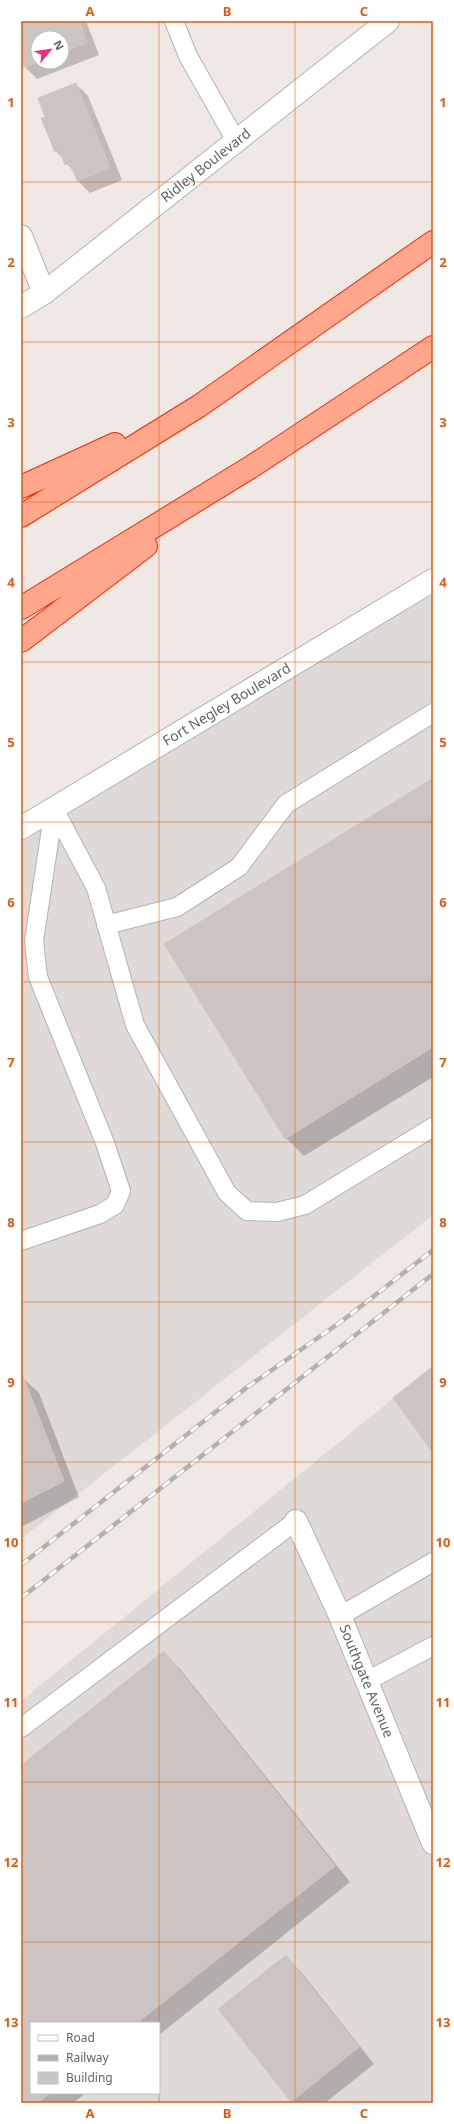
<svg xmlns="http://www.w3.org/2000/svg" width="454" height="2124" viewBox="0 0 454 2124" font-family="'Noto Sans',sans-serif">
<rect width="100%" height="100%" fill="#f0e8e5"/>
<path fill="#dfd9d7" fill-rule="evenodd" d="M433,580V1215L21,1539V828Z
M433,1366V2103H21V1701ZM31,2023H159V2093H31Z"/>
<path fill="#0003" fill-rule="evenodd" d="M21,21H86L99,55L37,79L25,67L21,57ZM38,38H62V62H38Z
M76,84L88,96L122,180L90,193L78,181L75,173L56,151L46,117Z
M433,779V1077L304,1156L286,1138Z
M22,1377L39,1393L79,1497L21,1527V1378Z
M164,1652L180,1669L350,1882L159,2035V2023H31V2093H86L73,2103H21V1766Z
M286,1956L302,1973L374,2064L325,2103H294L292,2101Z"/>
<path fill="#cbc4c2" stroke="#d5c6c3" d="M31,21H79L87,43L62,52V38H38V62L24,67L21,59V25Z
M76,83L110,168L77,181L70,163L65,165L59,150L55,152L41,118L45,117L38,98Z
M433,778V1047L285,1139L164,944Z
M433,1366V1453L393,1398Z
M23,1376L64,1481L21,1503V1377Z
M164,1651L335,1866L137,2023H31V2093H50L37,2103H21V1765Z
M286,1955L359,2047L291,2102L218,2009Z"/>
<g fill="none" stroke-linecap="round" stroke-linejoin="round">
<defs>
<path id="lane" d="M174,21L188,56L236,141
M54,809L96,888L135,1025L227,1193L247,1211L277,1212L305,1205L433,1127
M106,925L177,907L239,867L286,804L433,713
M21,1241L100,1214L115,1205L121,1191L105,1143L38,977L34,941L54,809
M340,1616L433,1562
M367,1681L433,1646
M21,1728L296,1521"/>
<g id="street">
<path d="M21,236L44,293"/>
<path id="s1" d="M21,307L44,293L388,21"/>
<path id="s2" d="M21,828L433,580"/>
<path id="s3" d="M296,1521L340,1616L433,1843"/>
</g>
<path id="highway" d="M21,487L115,444
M21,516L199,406L433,242
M21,608L251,467L433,347
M21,641L146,546"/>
</defs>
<use href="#lane" stroke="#aeb5b5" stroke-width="20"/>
<use href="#street" stroke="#aeb5b5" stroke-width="24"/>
<use href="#highway" stroke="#f52a00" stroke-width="24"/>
<use href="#lane" stroke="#fff" stroke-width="18"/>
<use href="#street" stroke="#fff" stroke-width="22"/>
<use href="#highway" stroke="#ffa78d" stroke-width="22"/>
<defs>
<path id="rail" d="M21,1565L246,1388L342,1321L433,1250
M21,1598L433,1274"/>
</defs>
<use href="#rail" stroke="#b0b2b2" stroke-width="4.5"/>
<use href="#rail" stroke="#fff" stroke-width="3" stroke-dasharray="9" stroke-linecap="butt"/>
</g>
<path fill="none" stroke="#e15a10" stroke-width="1" stroke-opacity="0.55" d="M159,21V2023M295,21V2103M21,182H433M21,342H433M21,502H433M21,662H433M21,822H433M21,982H433M21,1142H433M21,1302H433M21,1462H433M21,1622H433M21,1782H433M21,1942H433M159,2093V2103"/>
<g text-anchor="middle" stroke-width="3.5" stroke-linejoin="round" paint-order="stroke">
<g font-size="14" fill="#5d6666" stroke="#fff">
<text dy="5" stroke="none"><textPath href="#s1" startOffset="233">Ridley Boulevard</textPath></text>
<text dy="5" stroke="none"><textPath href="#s2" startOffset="240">Fort Negley Boulevard</textPath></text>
<text dy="5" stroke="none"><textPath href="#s3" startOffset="175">Southgate Avenue</textPath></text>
</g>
</g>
<rect width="454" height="2124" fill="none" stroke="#ffffff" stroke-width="44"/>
<rect x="30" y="2022" width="130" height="72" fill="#ffffff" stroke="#bec2c2"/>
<rect x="38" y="2035" width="20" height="6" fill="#ffffff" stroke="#bec2c2"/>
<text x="66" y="2042" font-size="12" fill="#5d6666">Road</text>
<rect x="38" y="2055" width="20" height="6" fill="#b0b2b2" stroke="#bec2c2"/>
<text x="66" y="2062" font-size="12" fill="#5d6666">Railway</text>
<rect x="38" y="2072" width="20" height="12" fill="#cbc4c2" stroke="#bec2c2"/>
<text x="66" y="2082" font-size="12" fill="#5d6666">Building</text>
<g transform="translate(50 50) rotate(61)"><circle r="19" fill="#ffffff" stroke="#bec2c2"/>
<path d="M0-3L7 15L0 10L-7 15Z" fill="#f12a81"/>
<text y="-6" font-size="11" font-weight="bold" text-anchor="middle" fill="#5d6666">N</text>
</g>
<rect x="22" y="22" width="410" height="2080" fill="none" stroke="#e15a10" stroke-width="1.5"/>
<g font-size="13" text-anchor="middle" font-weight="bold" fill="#e15a10">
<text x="90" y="16">A</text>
<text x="227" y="16">B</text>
<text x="364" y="16">C</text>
<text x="11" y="107">1</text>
<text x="443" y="107">1</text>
<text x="11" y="267">2</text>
<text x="443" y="267">2</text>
<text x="11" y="427">3</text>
<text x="443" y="427">3</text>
<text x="11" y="587">4</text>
<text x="443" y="587">4</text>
<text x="11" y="747">5</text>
<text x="443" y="747">5</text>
<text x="11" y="907">6</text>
<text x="443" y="907">6</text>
<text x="11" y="1067">7</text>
<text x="443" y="1067">7</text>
<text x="11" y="1227">8</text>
<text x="443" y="1227">8</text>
<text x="11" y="1387">9</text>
<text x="443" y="1387">9</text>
<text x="11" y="1547">10</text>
<text x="443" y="1547">10</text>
<text x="11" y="1707">11</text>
<text x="443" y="1707">11</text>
<text x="11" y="1867">12</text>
<text x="443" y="1867">12</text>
<text x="11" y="2027">13</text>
<text x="443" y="2027">13</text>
<text x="90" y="2118">A</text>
<text x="227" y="2118">B</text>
<text x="364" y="2118">C</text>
</g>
</svg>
